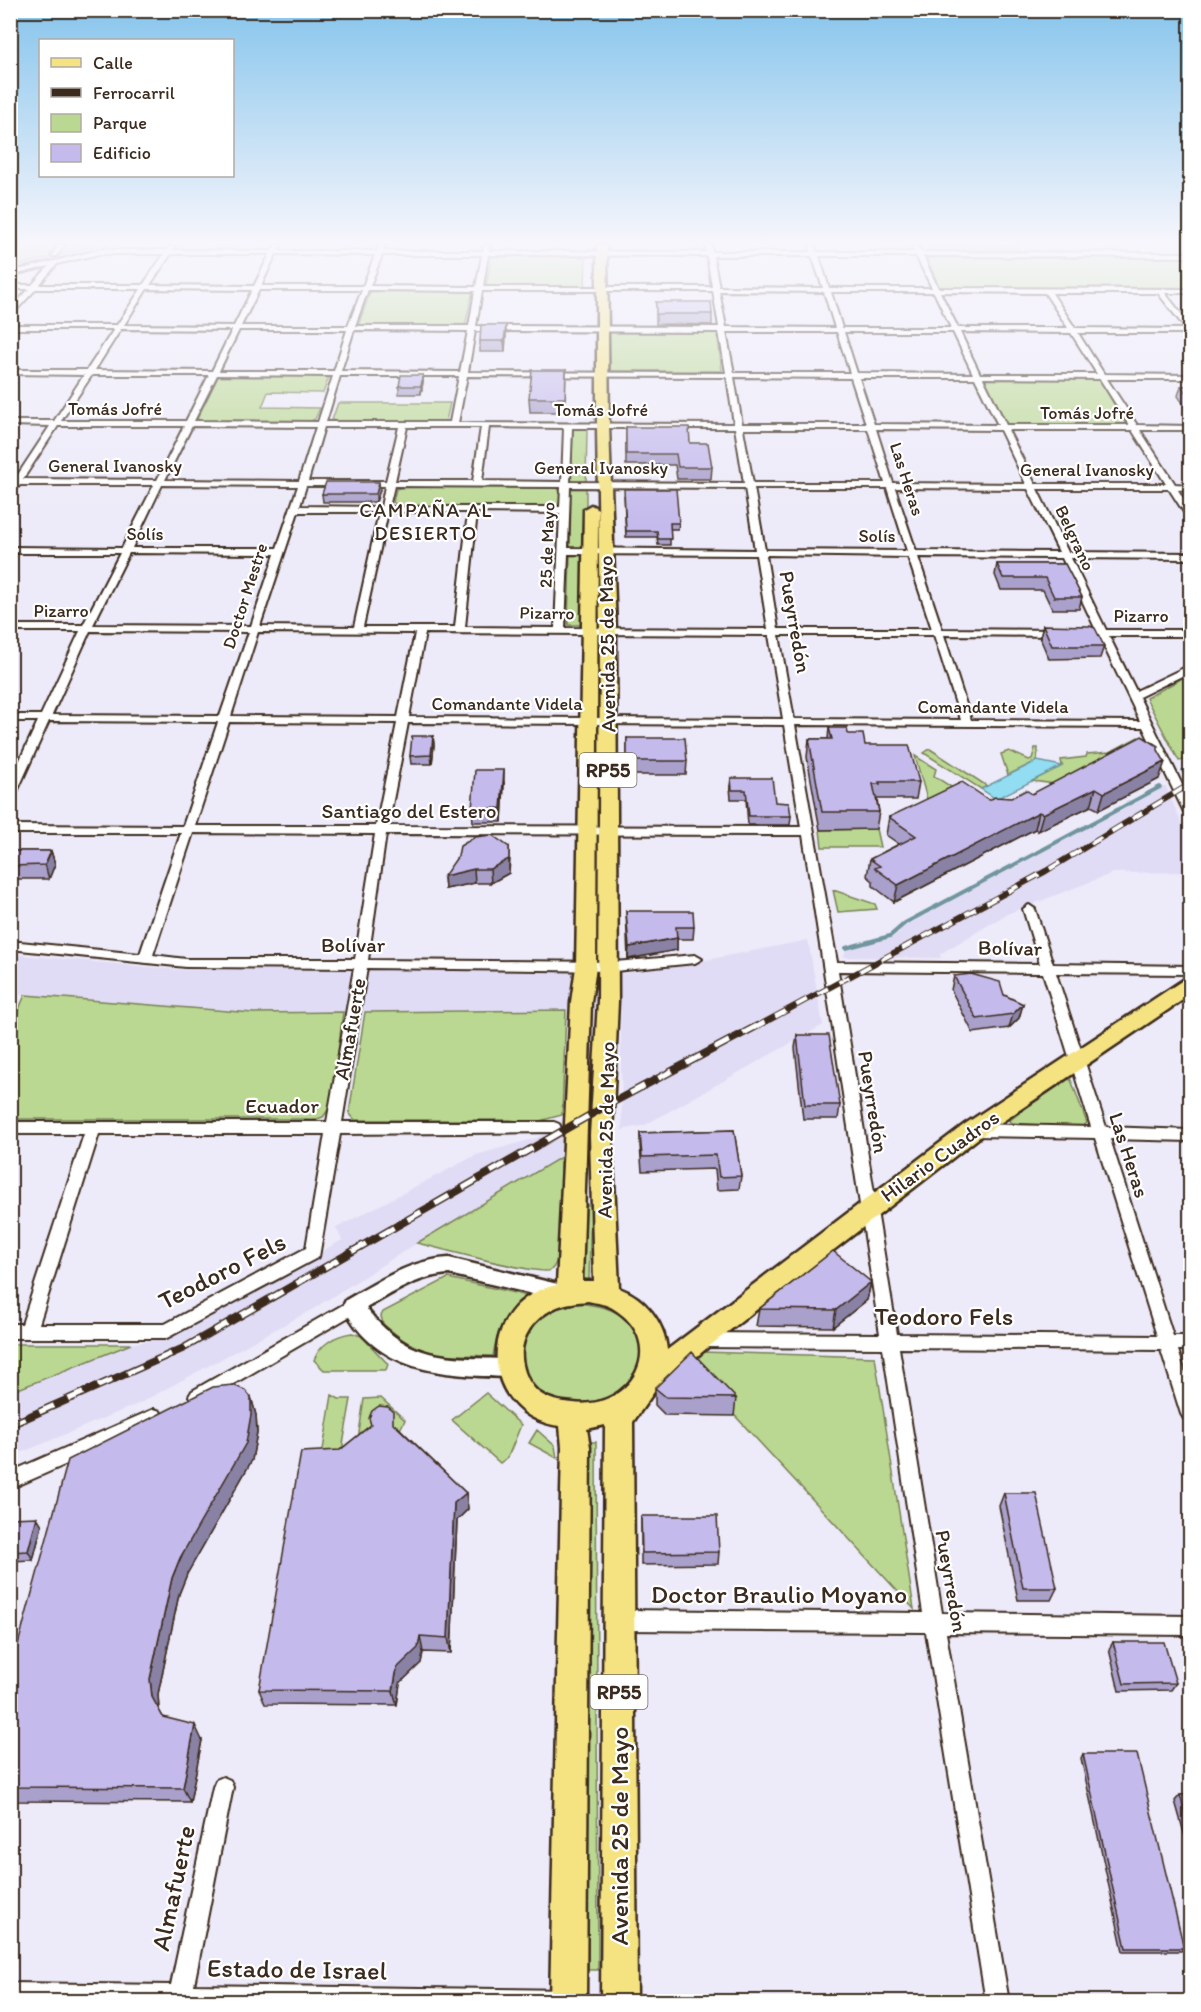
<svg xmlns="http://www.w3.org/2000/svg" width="1201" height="2012" viewBox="0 0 1201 2012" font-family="Itim,sans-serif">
<rect width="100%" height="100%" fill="#edeaf9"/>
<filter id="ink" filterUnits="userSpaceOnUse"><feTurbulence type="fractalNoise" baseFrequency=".0167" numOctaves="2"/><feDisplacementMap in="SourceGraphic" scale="12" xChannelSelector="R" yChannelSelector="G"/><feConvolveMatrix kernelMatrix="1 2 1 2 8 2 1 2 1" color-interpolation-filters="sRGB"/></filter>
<g filter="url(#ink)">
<path fill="#e1dcf5" d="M1160,787H1166L1190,843V872L1113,873L1007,914L940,954L941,958L844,957L846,948L890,936L905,923Z
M808,940L823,1025L645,1125L622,1130L620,974L681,965Z
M10,954L180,970L571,969L580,973L573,1002L566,1010L253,1013L11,994Z
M565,1121L567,1155L417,1243L313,1309L140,1403L11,1457V1392L131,1344L170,1337L342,1240L336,1228L476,1155L536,1138Z"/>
<path fill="#bad891" stroke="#7a8158" stroke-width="1.5" d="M11,245H98L11,267Z
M915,245H1017L1022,254L918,253Z
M492,254H586L585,287H486Z
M926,256H1190V289H943L939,287Z
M371,290H473L465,326H358Z
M609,332H717L722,371H608Z
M223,375H325L329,377L323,393L268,392L262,407L320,408L315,419L311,421H204L197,419L218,377Z
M984,377H1098L1126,424H1005Z
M338,403H450L446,421H335L332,420Z
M573,429H587L586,482H571Z
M403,487H555L561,491L560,504L553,507L397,505L393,502L396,489Z
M571,488H586V548H570Z
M570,554H586L585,625H568Z
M1190,674V759L1179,761L1146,698Z
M1138,737L1142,747L1071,786L1032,781L1062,766L1061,760L1086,757L1087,754L1110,752Z
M1035,748H1038L1037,761L1008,775L1001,754L1009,751L1029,760L1032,759Z
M930,749L987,786L981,789L924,753Z
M915,756L936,769L934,776L967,797L926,805L927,799Z
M876,829L880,847H822L820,830Z
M833,890L875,904L877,909L838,912Z
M25,995L253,1013L343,1012L331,1106L323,1117L317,1119H11V1016H16Z
M566,1010L562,1115L532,1123L510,1120H355L349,1113L365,1012Z
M1066,1078L1071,1080L1073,1085L1087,1123L1080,1128L1012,1123L1009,1121L1062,1079Z
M561,1157C562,1179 567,1257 551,1270C543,1277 435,1247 417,1243Z
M586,1205H591L589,1280H583Z
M448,1278L537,1298C508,1312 498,1323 493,1356L421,1354L383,1324L381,1316L383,1312Z
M575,1303C588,1304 599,1305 611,1310C633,1319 648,1347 639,1370C637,1375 631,1380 628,1384C623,1389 618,1398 612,1401C603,1404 581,1410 572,1408C562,1406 541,1398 535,1391C513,1369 515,1334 541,1316C552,1308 563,1306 575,1303Z
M352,1333L361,1336L388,1364L386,1370H324L314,1360C320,1344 336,1335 352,1333Z
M11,1344H131L11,1392Z
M701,1352L875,1357L914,1609L688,1365Z
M486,1393L521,1425L508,1457L500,1463L452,1420Z
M332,1395L339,1399H351L339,1467L320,1468Z
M381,1398L405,1420L397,1435L355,1460L364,1399Z
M537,1430L555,1446L557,1458L529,1443Z
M588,1442H596L598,1970H588Z"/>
<path fill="#92ddf2" stroke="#6f959d" stroke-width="1.5" d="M1037,761L1062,766L996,799L981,789Z"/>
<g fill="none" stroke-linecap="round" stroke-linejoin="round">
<path stroke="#6f959d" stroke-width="2" d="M10,270L110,245"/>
<path stroke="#6f959d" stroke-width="4" d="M1183,771L1190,770
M846,948L890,936L905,923L1160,787"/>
<defs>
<path id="minor" d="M58,245H65L56,256H52Z
M171,245L175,247L173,250L272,251L275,245H281L278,251H377L379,245H385L383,251H483L484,245H490L489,251L706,252L705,245H711L712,252H811L809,245H815L817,252H914L912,247L916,245L921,252L1190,253V257L923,256L938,288L1190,289V293H1165L1190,325V333H1078L1104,374L1190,375V379H1107L1137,425L1190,426V430H1140L1175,484L1190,485V489L1178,490L1190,509V518L1187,517L1169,489H1037L1068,552L1190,553V559L1071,558L1106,630H1190V636H1109L1136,691L1190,665V672L1139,697L1190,801V815L1184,812L1143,727L795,725L837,962L1040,964L1023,909L1029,905L1035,909L1053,964L1190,966V974L1056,973L1106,1127L1190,1130V1141L1110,1139L1173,1336H1190V1350H1178L1190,1389V1422L1184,1419L1181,1414L1161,1350L899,1348L942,1613L1190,1616V1635L946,1633L1009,2002H986L926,1632L620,1630L613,1627L610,1620L613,1613L620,1610L923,1613L883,1348L698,1347L692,1345L690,1340L692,1335L698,1333L880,1334L803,835L386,834L368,960L615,962L695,955L702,959L695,963L615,971L367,968L342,1122H554L559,1124L561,1128L559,1132L340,1134L319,1257L167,1338H10V1324H22L84,1134H10V1122H327L354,968L186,967L10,949V941L140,954L181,833H10V825L183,826L218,722L49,721L16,794L10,797V781L38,721H10V715H41L80,631H10V625H83L120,553H10V547L122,548L154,485H20L10,495V479H15L50,426L10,425V421H54L84,375L10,374V370H87L114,329H10V325H117L141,289H36L10,317V310L29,289H10V285H32L49,266L10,276V272L107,248L110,250H167ZM99,254H164L143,285H39L57,264ZM171,254H270L254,286L150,285ZM276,254L375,255L363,286H261ZM382,255H482L476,287L370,286ZM488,255L707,256L712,287H483ZM713,256H812L823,288L719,287ZM819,256H916L932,288H829ZM147,289L252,290L234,326L124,325ZM259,290H362L348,326H241ZM368,290L475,291L469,326H355ZM482,291H713L719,327L476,326ZM719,291L824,292L835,328L726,327ZM831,292H934L951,328H842ZM940,292L1045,293L1068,328H958ZM1052,293H1158L1186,329L1075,328ZM121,329L232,330L212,371L95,370ZM239,330H347L334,371H219ZM354,330L468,331L460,372L341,371ZM475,331L719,332L726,373L468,372ZM726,332H837L850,373H734ZM844,332H953L973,374L857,373ZM960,332L1071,333L1097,374H980ZM92,375H209L186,421H61ZM217,375L333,376L318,422L194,421ZM340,376H459L450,422H326ZM467,376L727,377L734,424L458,423ZM734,377L851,378L866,424H742ZM859,378H975L998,425L874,424ZM983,378L1100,379L1129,425H1006ZM58,426H184L157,480L23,479ZM192,426L316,427L299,481L165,480ZM324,427H399L386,481H308ZM407,427H481L473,481H395ZM489,427L564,428L562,482L482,481ZM572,428H735L744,483L570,482ZM743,429H868L885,483H753ZM876,429L1000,430L1026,484L893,483ZM1008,430H1132L1166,484H1035ZM162,485L298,486L277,548H132ZM306,486H385L381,507L300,506ZM394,486L561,487L560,507H389ZM570,487L745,488L755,550L568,548ZM754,488H887L907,551L765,550ZM895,488L1028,489L1059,552L916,551ZM298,512H379L354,627L260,626ZM388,512H468L455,627H363ZM477,512L560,513L555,628L465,627ZM129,553L275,554L251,626L93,625ZM568,554L756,555L768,629L565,628ZM766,555L908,557L932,629H778ZM918,557L1062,558L1096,630H1081L1076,633L1081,636H1099L1140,721L971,720L944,635L1058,636L1063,633L1058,630L942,629ZM90,631L249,632L220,716L52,715ZM258,632L415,633L398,717L231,716ZM425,633L769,635L783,719L409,717ZM779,635H934L961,720L794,719ZM229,722L397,723L376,826H195ZM408,723L784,725L801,827L388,826ZM193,833L375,834L355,959H186L153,955ZM838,971L1043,973L1091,1127L973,1124L968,1126L966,1130L968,1134L973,1136L1095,1138L1157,1336L897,1334ZM99,1134H325L306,1248L165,1324H39Z
M353,1299L359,1301L361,1306L359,1311L204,1401L198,1404L192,1401L189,1396L192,1391Z
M154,1409L160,1411L163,1417L160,1423L10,1489V1472Z
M223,1777L230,1780L233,1787L194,1985L568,1990L576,1993L579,2002H10V1983L171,1985L213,1787L216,1780Z"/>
<path id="tertiary" d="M449,1258L562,1285L569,1287L572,1293L569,1299L562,1301L449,1274C417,1276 393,1293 366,1308C408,1362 446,1357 508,1359L515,1362L518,1368L515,1374L508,1377C443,1375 376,1373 343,1306L346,1300C379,1281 410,1260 449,1258Z"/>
<path id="primary" d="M597,245H607L609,426L616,631L618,1001L612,1135L619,1288C645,1297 665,1323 667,1350L965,1124L1183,980L1190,978V995L981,1136L707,1348L654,1392L633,1422L637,2002H601L605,1425L587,1429L590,1447L586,2002H550L562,1447L560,1426C477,1415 475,1301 557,1285L571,1002L576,967L584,509L591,505L598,509L596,967L591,1002L582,1281H594L590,1135L598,1001L600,631L597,426ZM588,1301C597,1303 607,1304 614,1309C670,1344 631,1411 573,1403C560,1402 549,1400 538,1392C530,1385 525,1375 523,1365C517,1339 534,1317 557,1307C566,1303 578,1302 588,1301Z"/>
</defs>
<use href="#minor" stroke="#3b2a1e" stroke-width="4"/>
<use href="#tertiary" stroke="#3b2a1e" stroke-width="5"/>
<use href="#primary" stroke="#3b2a1e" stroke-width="5"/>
<use href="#minor" fill="#fff" fill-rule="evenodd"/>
<use href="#tertiary" fill="#fff" fill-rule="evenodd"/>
<use href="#primary" fill="#f5e382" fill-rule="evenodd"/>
<defs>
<path id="rail-far1" d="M754,1028L1046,871L1190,784"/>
<path id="rail" d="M10,1425L184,1348L604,1107L757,1026"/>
</defs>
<use href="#rail-far1" stroke="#3b2a1e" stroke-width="6"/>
<use href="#rail" stroke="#3b2a1e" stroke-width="8"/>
<use href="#rail-far1" stroke="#fff" stroke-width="4" stroke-dasharray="12" stroke-linecap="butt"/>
<use href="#rail" stroke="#fff" stroke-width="5" stroke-dasharray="16" stroke-linecap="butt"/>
</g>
<path fill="#a9a0cb" stroke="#3b2a1e" stroke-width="1.5" d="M656,302L712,314V325L656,324Z
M506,335L505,352H480V341Z
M566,370L565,412H530L529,398Z
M423,375V382L421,394H399V386Z
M1181,386H1191V408H1186L1178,396Z
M626,427L690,443L712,467L711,479H677L675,465H626Z
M380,490L376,502H323L322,494Z
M624,496L679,523L678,529H670V545H658L657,537H626Z
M997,564H1065L1082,597L1079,609H1052L1043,590H1001L995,575Z
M1043,625L1104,646L1100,658L1049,659L1040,638Z
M829,728L848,734L919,782L916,799H877L879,812L876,829L820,830L807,757L809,739H828Z
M433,736L434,745L432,764H411L410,756Z
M627,738L687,761L686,775H627Z
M731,778L775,802L791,816L790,825H748L746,799H731L730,786Z
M1159,779L1099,810L1091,806L1038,831L1035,829L894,902L873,886V881L867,876L870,859L899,844L886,835L889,817L989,800L1011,798L1032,794Z
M504,783L502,822H473L472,809Z
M10,851H51L55,864L49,879H10Z
M510,860L509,873L491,883H475L445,889L444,876Z
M626,911L694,927L693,939H677V950L628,959Z
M954,976L1004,995L1023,1004L1019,1018L1009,1028L973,1033L951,990Z
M797,1035L840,1105L838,1119H803L795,1048Z
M734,1130L741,1176L739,1189L717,1190L715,1169L642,1171L640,1146V1133Z
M871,1282L867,1300L833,1327L756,1326L759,1309Z
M655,1388L736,1398L734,1416L665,1415L655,1405Z
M251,1397L256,1415L257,1432L252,1460L187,1574L179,1594L158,1694L159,1710L163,1717L202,1740L190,1802L10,1801V1674Z
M371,1425H396L466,1493L468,1509L457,1520L451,1653L423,1652L421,1663L400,1683L397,1705L265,1704L259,1690L340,1450Z
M1004,1493L1057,1588L1051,1600H1018L999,1506Z
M641,1516L719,1552L718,1564L641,1565Z
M10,1518L42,1525L33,1560L10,1561Z
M1113,1642L1176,1683L1171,1690L1119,1691L1109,1649Z
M1083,1754L1184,1948L1181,1951H1123L1081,1758Z
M1180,1795H1191V1858L1175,1801Z"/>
<path fill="#8982a5" stroke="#3b2a1e" stroke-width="1.5" d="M506,325V335L505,352L504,341Z
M423,375V382L421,394V386Z
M379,482L380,490L376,502V494Z
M433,736L434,745L432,764L431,755Z
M1165,762L1159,779L1099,810L1104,793Z
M504,770V783L502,822L501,808Z
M1096,788L1091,806L1038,831L1043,814Z
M1039,812L1035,829L894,902L898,885Z
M509,847V873L491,883L490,869Z
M51,851L55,864L49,879L45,865Z
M474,869L475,883L445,889L444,876Z
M677,938V950L628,959L629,947Z
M1023,1004L1019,1018L1009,1028L1013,1014Z
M871,1282L867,1300L833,1327L836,1310Z
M251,1397L256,1415L257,1432L252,1460L187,1574L179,1594L158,1694L159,1712L152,1697L150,1679L172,1578Z
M466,1493L468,1509L457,1520L451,1653L448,1638L454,1503Z
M37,1517L42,1525L33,1560L28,1551Z
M420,1636L423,1652L421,1663L400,1683L397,1705L393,1691L397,1668Z
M195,1725L202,1740L190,1802L183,1788Z"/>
<path fill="#c4baec" stroke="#3b2a1e" stroke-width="1.5" d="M656,302H711L712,314H656Z
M481,325H506L504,341H480Z
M532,370H566L565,398H529Z
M401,375H423L421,386H399Z
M1181,386H1191V397H1189Z
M626,427H689L690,443H708L712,467H678L676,454H626Z
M326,482H379L376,494H322Z
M624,489H676L679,523H670L671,539H658L657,531H626Z
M997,564H1065L1082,597H1054L1045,578H1003Z
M1043,625L1090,626L1095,628L1104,646H1052Z
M829,728H847L848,734H863L865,745H909L919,782H879L880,784H873L879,812H822L809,739H832Z
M412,736H433L431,755L410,756Z
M1142,736L1158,746V750L1165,762L1104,793L1096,788L1043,814L1039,812L898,885L875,868L880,866L870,859L916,836L889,817L962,782L989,800L995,797L1011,798L1026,790L1032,794Z
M627,738H685L687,761H627Z
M475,770H504L501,808L472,809Z
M731,778H772L775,802L789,803L791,816H749L746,790H732Z
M492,835L509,847V859L490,869H474L444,876L458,856L460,846L475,837Z
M10,851H51L45,865L10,866Z
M626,911H693L694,927H676L677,938L629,947Z
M971,974L1000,982L1004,995L1023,1004L1013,1014L977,1019L954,976Z
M797,1035H829L840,1105H805Z
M734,1130L741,1176L719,1177L716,1155L642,1157L640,1133Z
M833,1251L871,1282L836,1310L759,1309Z
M692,1352L736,1398L666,1397L655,1388Z
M233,1385L245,1390L251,1397V1415L246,1443L180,1558L172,1578L150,1679L152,1697L163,1717L195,1725L183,1788L10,1787V1674L68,1460L213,1387Z
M379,1406L388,1407L393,1411V1423L466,1493L454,1503L448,1638L420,1636L418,1648L397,1668L393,1691L259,1690L301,1452L340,1450L371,1425L369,1418L372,1411Z
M1004,1493H1036L1057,1588H1023Z
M641,1516H717L719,1552L642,1553Z
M37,1517L28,1551L10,1552V1518Z
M1113,1642H1164L1176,1683L1124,1684Z
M1083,1754H1137L1184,1948H1126Z
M1180,1795H1191V1833Z"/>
</g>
<linearGradient id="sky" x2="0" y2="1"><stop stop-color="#85c4ec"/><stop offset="0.46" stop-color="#f7f6fc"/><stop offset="1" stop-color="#f7f6fc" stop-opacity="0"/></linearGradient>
<rect width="1201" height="527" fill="url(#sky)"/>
<g text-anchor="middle" stroke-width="4.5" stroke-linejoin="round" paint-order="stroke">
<g font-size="18" fill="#3b2a1e" stroke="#fff">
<text x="115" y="415">Tomás Jofré</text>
<text x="601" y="416">Tomás Jofré</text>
<text x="1087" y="419">Tomás Jofré</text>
<text x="115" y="472">General Ivanosky</text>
<text x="601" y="474">General Ivanosky</text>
<text x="1087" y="476">General Ivanosky</text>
<text transform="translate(907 479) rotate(72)" y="6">Las Heras</text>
<text x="145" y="540">Solís</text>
<text x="877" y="542">Solís</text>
<text transform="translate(1075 538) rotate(65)" y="6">Belgrano</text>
<text transform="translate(547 545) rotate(-88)" y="6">25 de Mayo</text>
<text transform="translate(245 596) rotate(-72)" y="6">Doctor Mestre</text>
<text x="61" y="617">Pizarro</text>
<text transform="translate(547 613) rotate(1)" y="6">Pizarro</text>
<text x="1141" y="622">Pizarro</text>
<text x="507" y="710">Comandante Videla</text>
<text x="993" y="713">Comandante Videla</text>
</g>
<g font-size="20" letter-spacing="1.5" fill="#3b2a1e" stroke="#fff">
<text x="426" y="517">CAMPAÑA AL<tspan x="426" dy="23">DESIERTO</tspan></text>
</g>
<g fill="#fff" stroke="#766a62" stroke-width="1.5">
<rect x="579.5" y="753" width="57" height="34" rx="4.5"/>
<rect x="590.5" y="1675" width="57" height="34" rx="4.5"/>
</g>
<g font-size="20" font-weight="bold" fill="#3b2a1e">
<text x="608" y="777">RP55</text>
<text x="619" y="1699">RP55</text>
</g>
<g font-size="21" fill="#3b2a1e" stroke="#fff">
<text transform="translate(795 622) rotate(80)" y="7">Pueyrredón</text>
<text transform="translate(607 644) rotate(-91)" y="7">Avenida 25 de Mayo</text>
<text x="409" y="818">Santiago del Estero</text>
<text x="353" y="952">Bolívar</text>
<text transform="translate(1010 948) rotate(1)" y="7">Bolívar</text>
<text transform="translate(350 1029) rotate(-80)" y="7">Almafuerte</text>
<text transform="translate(873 1102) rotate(81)" y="7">Pueyrredón</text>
<text x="282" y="1113">Ecuador</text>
<text transform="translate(606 1130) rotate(-89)" y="7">Avenida 25 de Mayo</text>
<text transform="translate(1129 1155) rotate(72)" y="7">Las Heras</text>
<text transform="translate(940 1156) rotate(-36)" y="7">Hilario Cuadros</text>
<text transform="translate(951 1581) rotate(80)" y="7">Pueyrredón</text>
</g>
<g font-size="26" fill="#3b2a1e" stroke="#fff">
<text transform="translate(222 1271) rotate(-27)" y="9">Teodoro Fels</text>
<text x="944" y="1325">Teodoro Fels</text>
<text x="779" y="1603">Doctor Braulio Moyano</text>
<text transform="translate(619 1836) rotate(-90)" y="9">Avenida 25 de Mayo</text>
<text transform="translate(173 1888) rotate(-78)" y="9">Almafuerte</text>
<text transform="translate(297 1969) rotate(1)" y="9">Estado de Israel</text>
</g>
</g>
<rect width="1201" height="2012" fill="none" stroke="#fff" stroke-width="36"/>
<rect x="18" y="18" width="1165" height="1976" fill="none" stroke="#3b2a1e" stroke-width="2" filter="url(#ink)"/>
<rect x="39" y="39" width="195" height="138" fill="#ffffff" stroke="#b1aaa5" stroke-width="1.5"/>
<rect x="51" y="58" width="30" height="9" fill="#f5e382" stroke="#b1aaa5" stroke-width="1.5"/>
<text x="93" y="69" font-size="18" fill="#3b2a1e">Calle</text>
<rect x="51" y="88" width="30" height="9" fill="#3b2a1e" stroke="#b1aaa5" stroke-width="1.5"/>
<text x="93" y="99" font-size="18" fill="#3b2a1e">Ferrocarril</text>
<rect x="51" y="114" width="30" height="18" fill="#bad891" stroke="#b1aaa5" stroke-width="1.5"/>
<text x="93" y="129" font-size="18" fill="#3b2a1e">Parque</text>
<rect x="51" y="144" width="30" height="18" fill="#c4baec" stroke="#b1aaa5" stroke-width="1.5"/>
<text x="93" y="159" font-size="18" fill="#3b2a1e">Edificio</text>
</svg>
